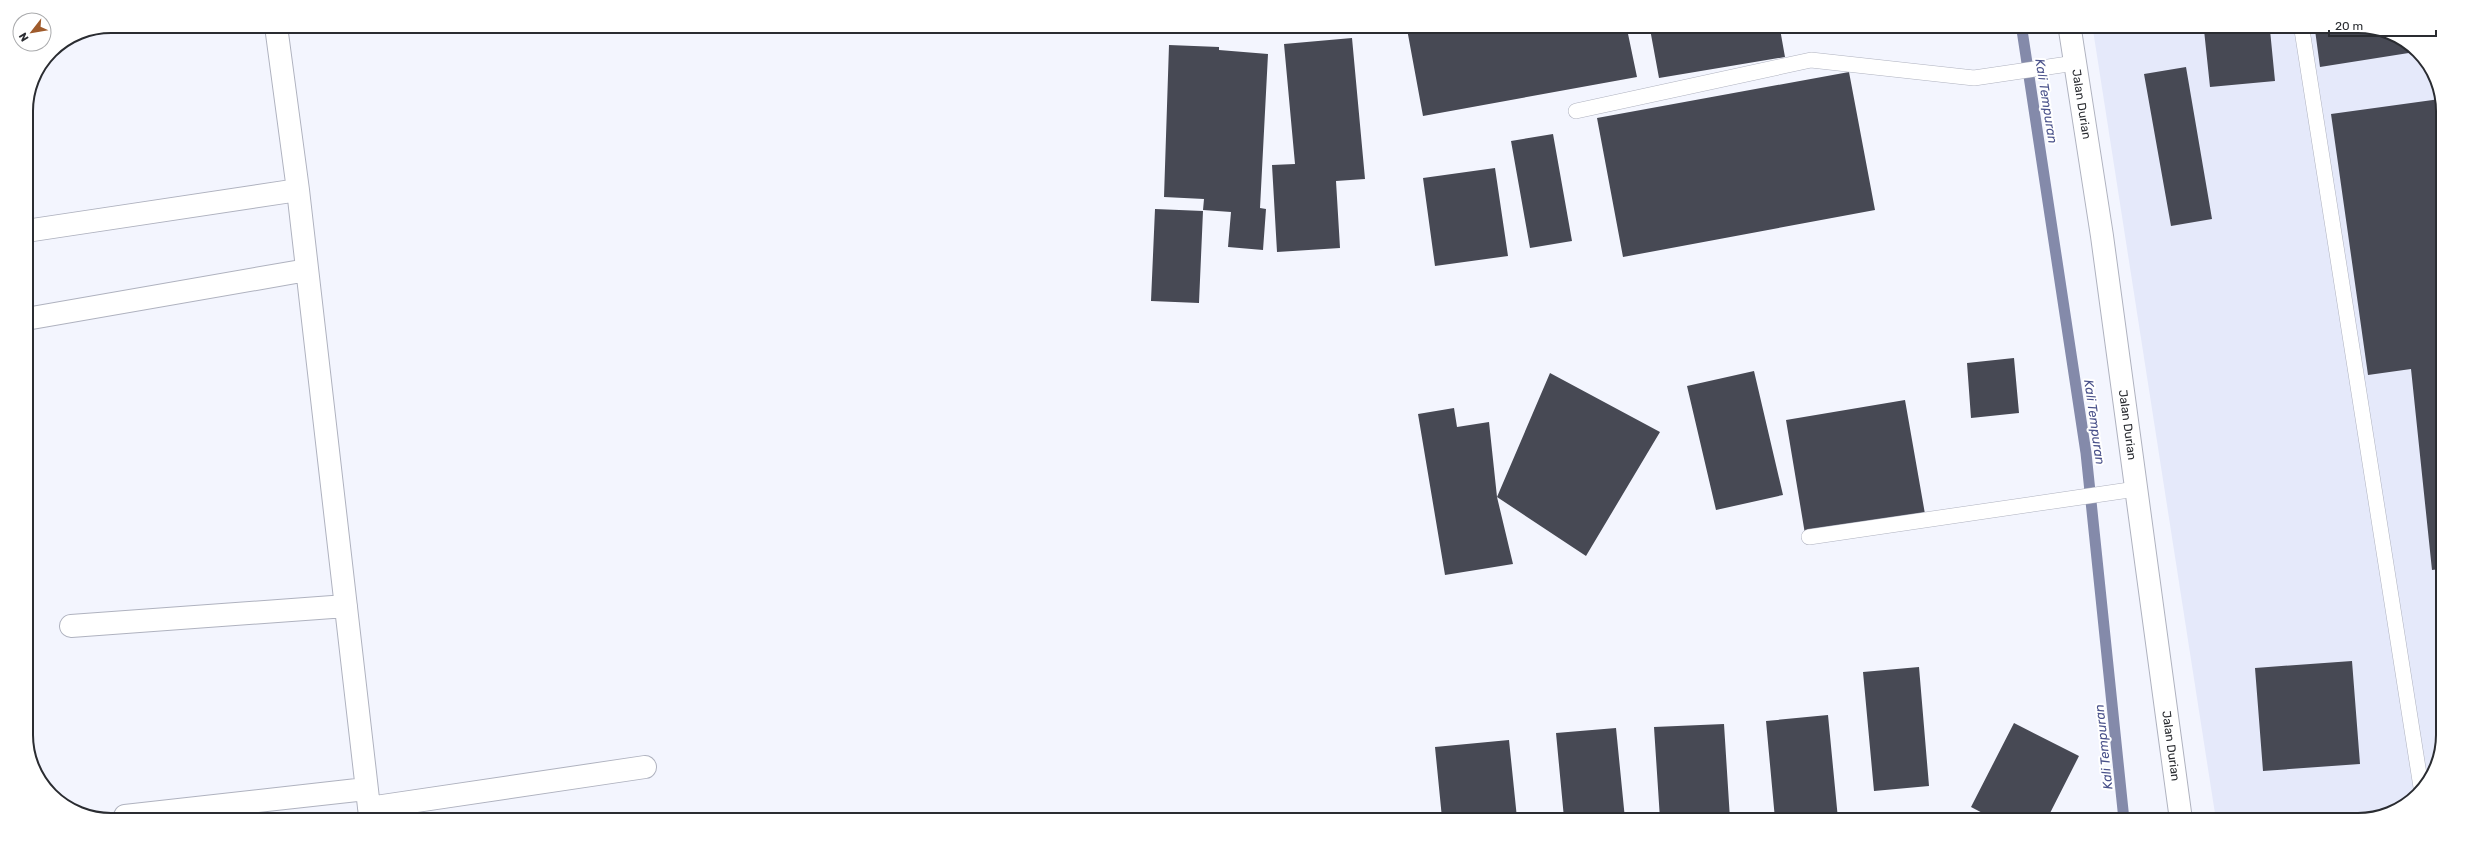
<svg xmlns="http://www.w3.org/2000/svg" width="2469" height="846" viewBox="0 0 2469 846" font-family="Rubik,sans-serif">
<rect width="100%" height="100%" fill="#f3f5fe"/>
<path fill="#e5e9fa" d="M2093,30H2385L2425,59L2443,105L2439,762L2410,803L2358,820H2216Z"/>
<g fill="none" stroke-linecap="round" stroke-linejoin="round">
<path stroke="#848aaa" stroke-width="11" d="M2022,30L2086,453L2124,820"/>
</g>
<path fill="#474954" d="M1407,29H1627L1637,77L1423,116Z
M1650,29H1780L1785,57L1659,78Z
M2204,30H2270L2275,81L2210,87Z
M2315,30H2385L2415,52L2320,67Z
M1352,38L1365,179L1336,181L1340,248L1277,252L1272,165L1295,164L1284,44Z
M1169,45L1219,47V50L1268,54L1260,208L1266,209L1263,250L1228,247L1231,212L1203,210L1204,199L1164,197Z
M2186,67L2212,219L2171,226L2144,74Z
M1849,72L1875,210L1623,257L1597,118Z
M2440,99L2443,105L2440,569L2432,570L2411,369L2368,375L2331,114Z
M1553,134L1572,241L1530,248L1511,141Z
M1495,168L1508,256L1435,266L1423,178Z
M1155,209L1203,211L1199,303L1151,301Z
M2014,358L2019,413L1971,418L1967,363Z
M1754,371L1783,495L1716,510L1687,386Z
M1550,373L1660,432L1586,556L1497,497Z
M1905,400L1925,514L1805,534L1786,420Z
M1454,408L1457,427L1489,422L1497,497L1513,564L1445,575L1418,414Z
M2352,661L2360,764L2263,771L2255,668Z
M1919,667L1929,786L1874,791L1863,672Z
M1828,715L1838,819H1775L1766,721Z
M2014,723L2079,756L2047,819H1994L1971,807Z
M1724,724L1730,819H1660L1654,727Z
M1616,728L1625,819L1564,818L1556,733Z
M1509,740L1517,818H1442L1435,747Z"/>
<g fill="none" stroke-linecap="round" stroke-linejoin="round">
<defs>
<path id="lane" d="M2302,30L2421,787
M1576,111L1811,60L1974,78L2075,63
M1809,537L2136,489"/>
<path id="street" d="M276,26L298,190L370,816
M26,231L298,190
M26,319L307,270
M71,626L346,606
M369,808L645,767
M125,816L366,789"/>
<g id="secondary">
<path id="s1" d="M2070,30L2102,236L2181,820"/>
</g>
</defs>
<use href="#lane" stroke="#afb2bf" stroke-width="16"/>
<use href="#street" stroke="#afb2bf" stroke-width="24"/>
<use href="#secondary" stroke="#afb2bf" stroke-width="24"/>
<use href="#lane" stroke="#fff" stroke-width="15"/>
<use href="#street" stroke="#fff" stroke-width="22"/>
<use href="#secondary" stroke="#fff" stroke-width="22"/>
</g>
<g text-anchor="middle" stroke-width="4" stroke-linejoin="round" paint-order="stroke">
<g font-size="12" fill="#2a2c31" stroke="#fff">
<text dy="4" stroke="none"><textPath href="#s1" startOffset="75">Jalan Durian</textPath></text>
<text dy="4" stroke="none"><textPath href="#s1" startOffset="399">Jalan Durian</textPath></text>
<text dy="4" stroke="none"><textPath href="#s1" startOffset="723">Jalan Durian</textPath></text>
</g>
<g font-size="13" font-style="italic" fill="#49518a" stroke="#fff">
<text transform="translate(2047 101) rotate(81)" y="5">Kali Tempuran</text>
<text transform="translate(2095 422) rotate(82)" y="5">Kali Tempuran</text>
<text transform="translate(2103 747) rotate(-96)" y="5">Kali Tempuran</text>
</g>
</g>
<path d="M0 0H2469V846H0ZM111 33H2358A78 78 0 0 1 2436 111V735A78 78 0 0 1 2358 813H111A78 78 0 0 1 33 735V111A78 78 0 0 1 111 33Z" fill="#fff" fill-rule="evenodd"/>
<path fill="none" stroke="#2a2c31" stroke-width="2" d="M111 33H2358A78 78 0 0 1 2436 111V735A78 78 0 0 1 2358 813H111A78 78 0 0 1 33 735V111A78 78 0 0 1 111 33Z"/>
<g transform="translate(32 32) rotate(239)"><circle r="19" fill="#ffffff" stroke="#aaabad"/>
<path d="M0-3L7 15L0 10L-7 15Z" fill="#9f5b2c"/>
<text y="-6" font-size="11" font-weight="bold" text-anchor="middle" fill="#2a2c31">N</text>
</g>
<path d="M2329 30v6h107v-6" fill="none" stroke="#2a2c31" stroke-width="2"/>
<text x="2335" y="30" font-size="12" fill="#2a2c31" stroke="#ffffff" stroke-width="3" paint-order="stroke">20 m</text>
</svg>
